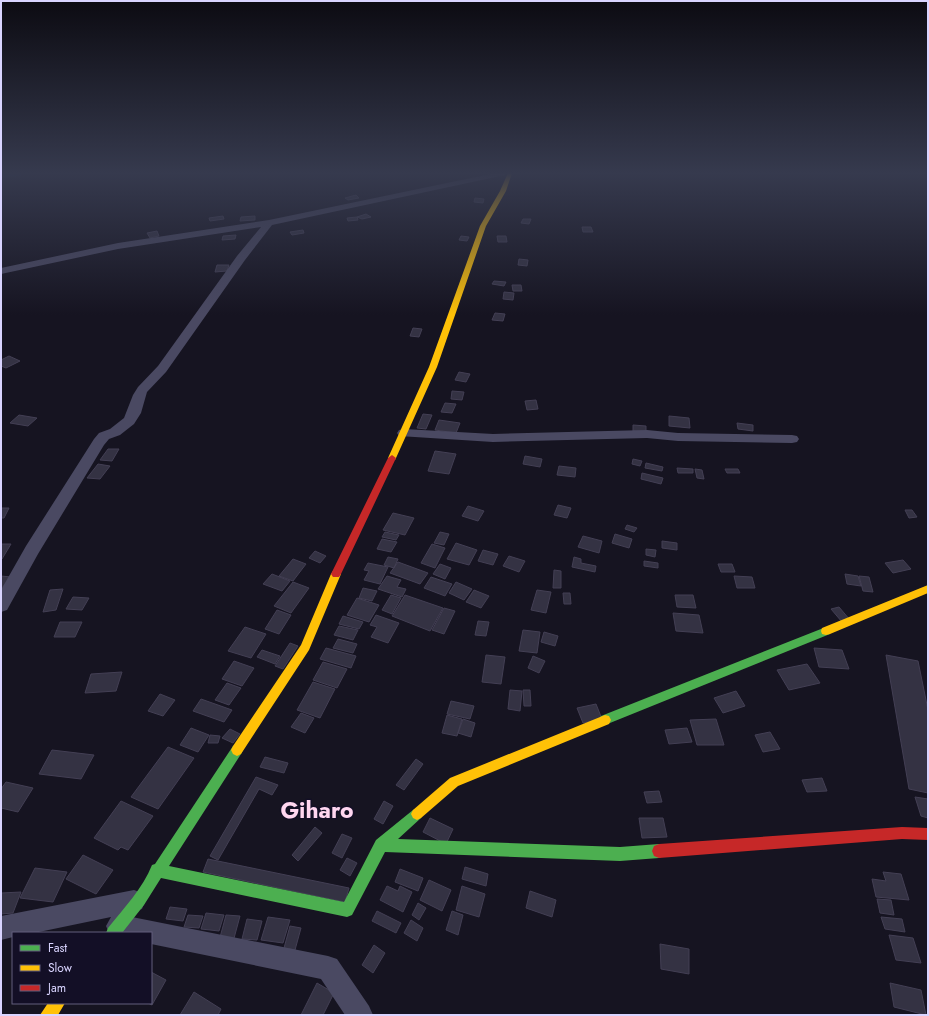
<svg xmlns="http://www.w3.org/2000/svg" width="929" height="1016" viewBox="0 0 929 1016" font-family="Jost,sans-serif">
<rect width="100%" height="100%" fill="#161421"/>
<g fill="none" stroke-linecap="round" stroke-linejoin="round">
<path stroke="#0d2144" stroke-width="3" d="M1,177L25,173"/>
</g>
<path fill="#343243" stroke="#433f54" d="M356,195L359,198L348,200L345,198Z
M475,198L484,199L483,203L474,202Z
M366,214L371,217L362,219L357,217Z
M223,216L224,219L210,221L209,218Z
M255,216V220L240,221L241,217Z
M357,217L358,220L348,221L347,218Z
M523,219H531L529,224L521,223Z
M582,227H591L593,232H583Z
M303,230L304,233L292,235L290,232Z
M157,231L159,236L150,238L147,233Z
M236,235L235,239L222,240L223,236Z
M461,236L469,237L467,241L459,240Z
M497,236H506L507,242H498Z
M519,259L528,260L527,266L518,265Z
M217,265H229L227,271L215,272Z
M494,281L506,282L504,286L492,284Z
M512,285H521L522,291H513Z
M504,292L514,293L513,300L503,299Z
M495,313L505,314L503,321L492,320Z
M413,328L422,329L419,337L410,336Z
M9,356L20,361L6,368L1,366V360Z
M459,372L470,374L466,382L455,380Z
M452,391L464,392L462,400L451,399Z
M536,400L538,409L527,410L525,401Z
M445,403L456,404L452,413L441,412Z
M423,414L432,415L426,429L417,428Z
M19,415L37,418L28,426L10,423Z
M669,416L689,418L690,428L669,426Z
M439,420L460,423L456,433L435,430Z
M737,423L753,425V431L738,429Z
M633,425L646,426V432L633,431Z
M108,449H119L112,461L100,460Z
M435,451L456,454L449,474L428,471Z
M525,456L542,459L540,467L523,464Z
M633,459L642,461L640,466L632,464Z
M646,463L663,467L662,471L645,468Z
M98,464L110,466L100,479L87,478Z
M559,466L576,468L575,477L557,475Z
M677,468L693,469V473H678Z
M695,469L702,470L704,479L697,478Z
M725,469H738L740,473H727Z
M642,473L663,478L661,484L641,479Z
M558,505L571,508L567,518L554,515Z
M468,506L484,511L478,521L462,516Z
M1,508H9L4,518H1Z
M905,510H912L917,517L909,518Z
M393,513L414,518L405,535L383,530Z
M627,525L637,528L634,532L625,529Z
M385,532L399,535L396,540L382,537Z
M440,532L449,534L444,545L434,543Z
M615,534L632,539L629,548L612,543Z
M583,536L602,541L599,553L578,547Z
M382,539L397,542L391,552L377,549Z
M662,541L677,543V550L662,548Z
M456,543L477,550L469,565L447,559Z
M1,544H11L2,559H1Z
M432,544L445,548L435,568L421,563Z
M646,549L656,550L655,557L646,555Z
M483,550L498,554L493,565L478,561Z
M315,551L326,556L320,563L309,558Z
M509,556L525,561L519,572L503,566Z
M388,557L398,559L394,568L384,565Z
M574,557L581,559V563L596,566L595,572L572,567Z
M293,559L306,564L293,581L279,576Z
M903,560L911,569L893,573L885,563Z
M644,561L658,563V568L644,566Z
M398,562L428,573L420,584L390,573Z
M368,563L388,567L380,584L364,580L369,571L364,570Z
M440,564L451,568L445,579L433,574Z
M718,564H732L735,572H721Z
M554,570L561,571V588H553Z
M272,574L290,581L282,591L263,584Z
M845,574L858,576L861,586L847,584Z
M1,576L11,577L1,589Z
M387,576L401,580L397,587L406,589L402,597L378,589Z
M734,576L752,577L755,588H737Z
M859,576L869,577L873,592L863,591Z
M431,577L452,584L445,596L424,588Z
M293,582L309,588L291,613L274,606Z
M456,582L472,589L464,600L449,593Z
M363,588L377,591L372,601L359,598Z
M63,589L56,610L43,612L50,590Z
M474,590L489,596L481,608L466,602Z
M537,590L551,592L546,613L531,610Z
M563,593H570L571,604H564Z
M391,595L401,598L392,614L382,610Z
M405,595L443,608L430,631L392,616Z
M675,595H693L696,608L677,607Z
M73,597L89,598L82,610L66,609Z
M357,598L379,605L369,622L347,615Z
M839,607L850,620L842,622L831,609Z
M444,608L455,611L444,634L432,630Z
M277,610L291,615L279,634L265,629Z
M673,613L699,615L703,633L676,631Z
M376,615L399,623L388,643L371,637L377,627L370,625Z
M343,616L363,622L359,629L339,624Z
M478,621L489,622L486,636L475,635Z
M60,622H82L75,637H54Z
M339,626L358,630L353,640L334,635Z
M245,627L266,634L251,658L228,651Z
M523,630L540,632L537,653L519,651Z
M544,632L558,636L555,646L541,642Z
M338,639L357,644L353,653L333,648Z
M290,643L298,646L283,669L275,666Z
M326,648L356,656L351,668L320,659Z
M814,648L842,650L849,669L819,667Z
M262,650L280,656L275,664L257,657Z
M486,655L505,657L501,684L482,682Z
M886,655L918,661L928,710V793L909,789Z
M533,656L545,661L539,673L528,668Z
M234,661L254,668L242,686L222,679Z
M323,662L347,669L337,688L313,680Z
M807,664L820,683L789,690L777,670Z
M122,672L116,691L85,693L91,674Z
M313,682L335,689L320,718L297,710Z
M227,683L241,688L229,705L215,700Z
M510,690L522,691L520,711L508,709Z
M523,690H530L531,706H524Z
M736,691L745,706L723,713L714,698Z
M160,694L175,700L163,716L148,711Z
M201,699L232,710L224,722L193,711Z
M451,701L474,706L470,719L447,714Z
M596,704L602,719L583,723L577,708Z
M301,713L314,718L305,733L291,727Z
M447,715L462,719L457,736L442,733Z
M463,719L475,723L471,737L458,733Z
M716,719L724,745H697L690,720Z
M191,728L209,735L198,752L180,745Z
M687,728L692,742L669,744L665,730Z
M230,729L240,734L233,743L222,738Z
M770,732L780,749L763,752L755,735Z
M210,735L220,736L218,743H208Z
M168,747L194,758L158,809L131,797Z
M52,750L94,755L81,779L39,774Z
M265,757L288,763L284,773L260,767Z
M416,759L423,764L404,790L396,785Z
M256,777L278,785L272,795L259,789L218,860L210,856Z
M822,778L827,791L807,792L802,780Z
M6,782L33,788L18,812L1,808V789Z
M659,791L662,802L647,803L644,792Z
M915,797L928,799V818L921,816Z
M121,801L153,816L128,850L121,847L118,850L94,838Z
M384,801L393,806L383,824L374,819Z
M430,818L453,829L446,844L423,832Z
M639,818H663L667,837L642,838Z
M315,827L322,833L298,861L292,855Z
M342,834L352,838L342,858L332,853Z
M83,855L113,870L96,894L66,879Z
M347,858L357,863L350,876L340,870Z
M208,859L349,888L345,902L203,872Z
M465,867L488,874L486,886L462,879Z
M35,868L67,872L53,902L20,898Z
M400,869L423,878L418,891L395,882Z
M883,872L901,874L909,900L876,897L872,879L886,881Z
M429,880L451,890L442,911L420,900Z
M387,886L398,891L400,886L412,892L403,912L380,900Z
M462,886L485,894L479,917L456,910Z
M530,891L556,900L552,917L526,908Z
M21,892L13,913L1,914V893Z
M877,899L891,900L894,915L880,913Z
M418,903L426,908L419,920L412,915Z
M170,907L187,909L183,921L166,919Z
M377,911L401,923L396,933L372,921Z
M452,911L463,915L458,935L446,930Z
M206,913L224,915L219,931L201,929Z
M188,915L203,916L199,928L184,927Z
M226,915L240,916L233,942L219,941Z
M268,917L290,920L283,943L261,940Z
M881,917L902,919L905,932L885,929Z
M247,919L262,921L257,940L242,939Z
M411,920L423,928L417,941L404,933Z
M290,926L301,928L295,950L284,948Z
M889,935L913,938L921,963L896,960Z
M660,944L689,949V974L661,969Z
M374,945L385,953L373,973L362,965Z
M151,972L166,980L152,1005L148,1003H151Z
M317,983L334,993L323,1015H301Z
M890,983L921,990L926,1015L894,1007Z
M194,992L221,1009L218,1015H180Z"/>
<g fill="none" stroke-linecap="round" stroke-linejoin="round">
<path fill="#4a4962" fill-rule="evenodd" d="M495,173H509L505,175L272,225L245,260L166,372L147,392L141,413L134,424L120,435L109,439L104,445L38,554L7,610L1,612V590L26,546L94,439L99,433L110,429L124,418L133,395L138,387L158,366L237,256L261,227L118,249L1,274V268L118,243L269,220Z
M404,429L493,434L647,430L678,433L792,435L797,436L799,439L797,442L792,443L678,441L647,438L493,442L399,436L397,433L399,430Z
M134,890L142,893L145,901L142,909L122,915L328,956L337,959L369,1006L373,1015H345L321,979L151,944V933H109L106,926L111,917L34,933H13V937L1,940V916Z"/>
<path fill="#4caf50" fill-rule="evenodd" d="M826,627L830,628L831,631L830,634L605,725L601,724L599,720L601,716Z
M237,744L241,746L243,750L241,754L169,866L344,902L376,840L413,810L417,808L421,810L423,814L421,818L398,839L620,847L659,844L664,846L666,851L664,856L659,858L620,861L385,852L352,915L347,917L161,878L144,905L122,933H106L108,928C124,908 143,888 152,865L155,864L233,746Z"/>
<path fill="#ffc107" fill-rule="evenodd" d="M508,173H512L506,191L486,226L437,367L396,458L395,460H389L388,458L429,367L480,226L500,191Z
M336,570L339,571L341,574L309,650L241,754L237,756L233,754L231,750L233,746L301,645L331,574L333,571Z
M928,585V593L830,634L826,635L822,634L821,631L822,628Z
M605,715L609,716L611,720L609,724L458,786L421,818L417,820L413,818L411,814L413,810L450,778Z
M48,1003H65L58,1015H40Z"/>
<path fill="#c62828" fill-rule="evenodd" d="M392,455L396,458L341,574L339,577H333L331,574L388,458Z
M902,827L928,828V840L902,839L659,858L654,856L652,851L654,846L659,844Z"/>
</g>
<linearGradient id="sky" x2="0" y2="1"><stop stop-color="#0c0b12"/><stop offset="0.55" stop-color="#363a4e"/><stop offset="1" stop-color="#363a4e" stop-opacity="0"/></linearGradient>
<rect width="929" height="315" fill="url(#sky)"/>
<g text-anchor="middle" stroke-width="3" stroke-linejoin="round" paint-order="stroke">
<g font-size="23" font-weight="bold" fill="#ffd6f0" stroke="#130f26">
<text x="317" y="818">Giharo</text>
</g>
</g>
<rect width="929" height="1016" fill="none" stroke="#d9d4ff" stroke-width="4"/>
<rect x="12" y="932" width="140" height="72" fill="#130f26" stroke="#625e7d"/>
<rect x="20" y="945" width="20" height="6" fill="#4caf50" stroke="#625e7d"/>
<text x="48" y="952" font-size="12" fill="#d9d4ff">Fast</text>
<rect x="20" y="965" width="20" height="6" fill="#ffc107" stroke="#625e7d"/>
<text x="48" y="972" font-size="12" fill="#d9d4ff">Slow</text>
<rect x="20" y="985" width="20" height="6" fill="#c62828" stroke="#625e7d"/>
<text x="48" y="992" font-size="12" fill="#d9d4ff">Jam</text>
</svg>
